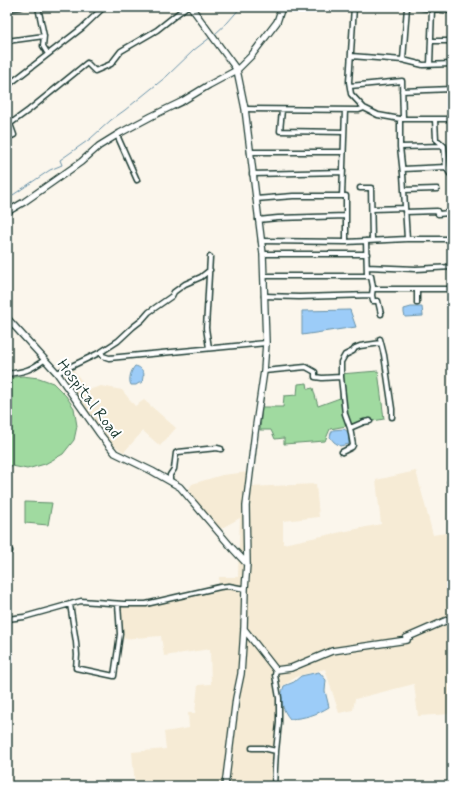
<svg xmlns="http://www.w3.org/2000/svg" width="459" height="793" viewBox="0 0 459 793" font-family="Mynerve,sans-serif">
<rect width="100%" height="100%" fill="#fbf6ec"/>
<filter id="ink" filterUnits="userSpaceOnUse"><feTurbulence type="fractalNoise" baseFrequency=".025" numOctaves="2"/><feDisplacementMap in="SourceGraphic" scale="8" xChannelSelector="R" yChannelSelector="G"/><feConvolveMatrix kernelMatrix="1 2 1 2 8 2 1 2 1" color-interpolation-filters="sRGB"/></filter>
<g filter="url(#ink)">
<path fill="#f6ebd5" d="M73,369L88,390L101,386L122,390L135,406L144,400L176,428L160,446L143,431L124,452L112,444L92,418L63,376Z
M416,471L433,535L452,532V714L418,716L414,684L355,699L353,710L339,713L325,669L298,676L281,687L279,691L273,786H278H135L132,752L166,749L164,732L189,728L188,713H195L198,685L211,684L210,649L164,656L161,636L121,639V606H147L158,604L218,590L219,577H238L240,518L220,529L207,516L188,491L192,484L222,475L248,472V487L316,484L319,517L283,521V544L381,524L376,480Z"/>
<path fill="#a0daa0" stroke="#608c6a" d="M378,371L384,419L330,429L325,441L284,444V438L275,439L271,430H260L262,407H283L284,396L297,395L298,384L307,383L308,389L313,388L318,406L340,398V374Z
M22,376L39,378L53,383L66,396L74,408L77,426L74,440L63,454L45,464L27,469L7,465V378Z
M25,502L52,503L48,525L25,523Z"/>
<path fill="#9cccf8" stroke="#6a93aa" d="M411,307H422L423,316L405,317L404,313V309Z
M350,310L356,327L302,335V311Z
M135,366C140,367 142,369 144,374C142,378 143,380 142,383H139L136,385H131C128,380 131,370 135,366Z
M344,429L348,432L349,444L340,446L334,442L330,437L331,433L333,430Z
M319,672L326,680L325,691L329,707C316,715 305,718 290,719C282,710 279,698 284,686L294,682L301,676Z"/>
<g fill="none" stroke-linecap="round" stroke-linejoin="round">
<path stroke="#6a93aa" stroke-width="1" d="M215,34L228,22L241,7
M7,199L50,170L62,165L60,160L90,139L111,120L125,110L167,76L194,50L211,37"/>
<defs>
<path id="street" d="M38,7L44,36L43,46L48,54
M417,7L432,9V7
M7,9L21,7
M7,41L44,36
M431,41H452
M351,56L403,60L423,65L452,64
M403,60L407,7
M430,65L432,9L452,11
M7,86L82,28L104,7
M350,86L402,81L403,119
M402,91L452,89
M364,108L378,115L400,119H452
M245,109L359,110L364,108L351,94L349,82L354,7
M282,110L280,131L344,132
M435,120L436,139L444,146L446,167L450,174H452
M7,126L29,110L87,63L95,71L111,64L121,51L157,30L186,7
M117,135L137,180
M7,138L14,135L10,124
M400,147L444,146
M250,152H343
M403,169L446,167
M252,174L343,172
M360,188H371L372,241
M404,190L437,189
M342,196L345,110
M256,199L293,196H346V242
M372,209L405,208
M405,212L437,211L438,214L449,213
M258,220L278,218L346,216
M407,239H452
M261,241L346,242L407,239L403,174L400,147V119
M366,241L367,275
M263,254H367
M367,267L416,269L452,267
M264,276H371L373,287L372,295L373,301H378L381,314
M373,289H452
M417,289V303
M264,296L299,297L372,295
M380,339L384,355L392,409V417
M209,348L206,328L210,257
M101,352L103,356L109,358L266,343
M264,371L306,367L315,372V377L322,378L341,377
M57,373L101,352L118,341L133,327L142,320L149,312L172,296L174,292L185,284L201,277L210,270
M7,374C24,372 31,370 44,360
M350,428L364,422L370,421
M342,452L352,447L353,445L350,428L345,414L341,377V362L345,355L353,351L355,348L360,346L381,343
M170,481V475L174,469L176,453L178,452L217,448L221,449
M450,482L452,481
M7,551H10
M70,604L76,642L77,655L76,668L114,676L120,634L118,604
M7,619L24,617L81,601L124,604H146L220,587L229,586L245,589
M252,748H263L276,751
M274,786L276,751L279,723V698L275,675L276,670"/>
<path id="secondary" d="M191,7L237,70L245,109L263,254L266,343L264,371L255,432L246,506L247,564L245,589L244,629L241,674L236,698L225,786
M7,212L24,202L54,181L81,162L99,146L120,133L152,116L181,102L209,85L237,70L251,56L277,22L282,7
M7,318L57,373L99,433L115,453L152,471L180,487L233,549L247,564
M244,629L276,670L291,668L332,651L407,640L406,638L452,618"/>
</defs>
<use href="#street" stroke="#1f3d34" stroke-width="7"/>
<use href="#secondary" stroke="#1f3d34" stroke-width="8"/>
<use href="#street" stroke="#fff" stroke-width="4"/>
<use href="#secondary" stroke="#fff" stroke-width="5.5"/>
</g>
</g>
<g text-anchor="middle" stroke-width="4" stroke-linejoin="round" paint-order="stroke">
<g font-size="16" fill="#1f3d34" stroke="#fff">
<text transform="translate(90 398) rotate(53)" y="6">Hospital Road</text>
</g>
</g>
<rect width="459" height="793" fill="none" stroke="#fff" stroke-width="24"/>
<rect x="12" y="12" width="435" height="769" fill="none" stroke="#1f3d34" stroke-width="1.5" filter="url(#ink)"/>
</svg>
